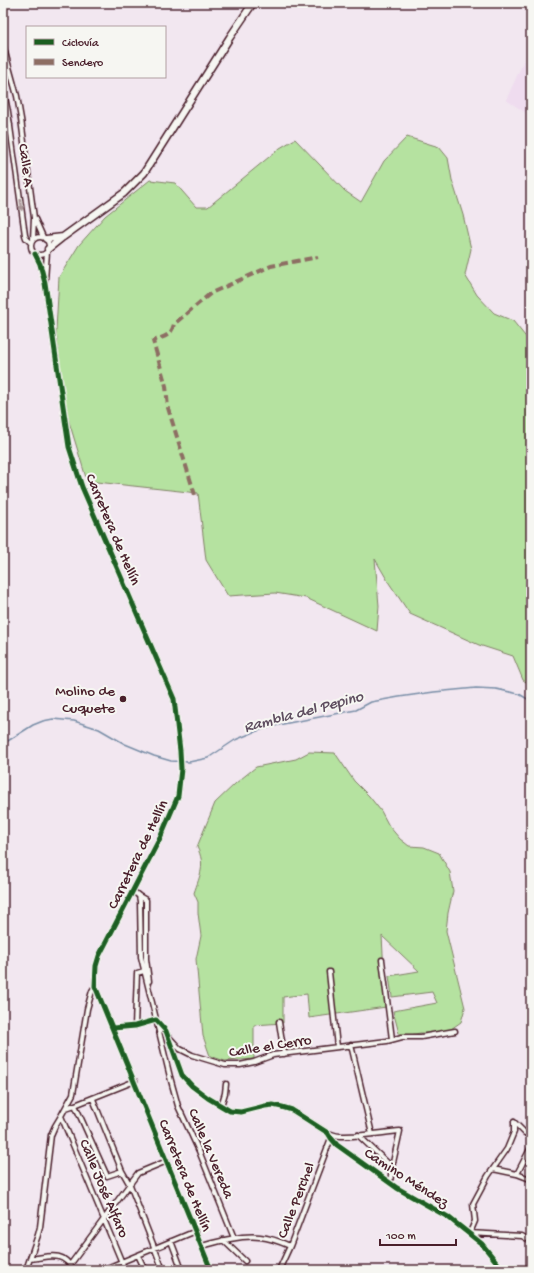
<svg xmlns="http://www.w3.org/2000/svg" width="534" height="1273" viewBox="0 0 534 1273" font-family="'Gochi Hand',sans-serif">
<rect width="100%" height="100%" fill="#f2e7f0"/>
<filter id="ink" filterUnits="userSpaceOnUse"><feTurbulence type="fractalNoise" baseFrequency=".025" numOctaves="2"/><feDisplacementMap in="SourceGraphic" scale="8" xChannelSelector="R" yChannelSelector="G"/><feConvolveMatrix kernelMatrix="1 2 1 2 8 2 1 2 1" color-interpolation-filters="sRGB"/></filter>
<g filter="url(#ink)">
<path fill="#efdcef" d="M531,45V116L506,100Z
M3,73L15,127L13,131L3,130Z"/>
<path fill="#b5e2a0" stroke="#808066" d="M407,137L439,147L448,158L452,180L463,215L471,249L465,275L477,295L494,313L513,321L525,336L531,340V685L523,680L513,656L479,645L410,614L389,583L375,559L379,606L377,631L306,598L275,593L228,596L206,560L198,493L87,481L64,405L56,330L59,277L79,245L105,216L150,180L175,183L196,207H208L280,148L295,139L345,191L361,202L384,161Z
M309,752L335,753L354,781L369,796L381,811L389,826L400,839L409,846L424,847L439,853L450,872L453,891L448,913L446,931L465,1008L461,1022L451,1029L438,1033H420L400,1037L393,1011L437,1003L432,992L392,997L389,976L419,971L382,936L386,1007L309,1018L307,994L283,997V1023L254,1025V1059L225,1061L210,1056L203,1036L196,959L201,936L198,913V902L194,893C200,875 206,865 197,847L215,803L236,783L256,767L296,759Z"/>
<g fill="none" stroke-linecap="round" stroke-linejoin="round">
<path stroke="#798ea7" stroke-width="1.5" d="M3,744L33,725L43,721L53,719L74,721L99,729L125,744L154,756L171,761L189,762L208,758L235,740L257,731L278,725L356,710L371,702L399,697L434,692L476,688L496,689L519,694L531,701"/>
<defs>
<path id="street" d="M3,45L17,96L21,119L34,218L33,239
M3,88L8,112L25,235L26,238L31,243
M3,124L10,125
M35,219L43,237
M31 246a9 9 0 1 1 18 0a9 9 0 1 1-18 0Z
M35,254L40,264L45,283L69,447L82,487L174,699L180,751L181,769L178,796L160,838L99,956L96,966L95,986L211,1270
M45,281L47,252
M133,891L139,896L140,901L141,957L170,1077L178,1106L199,1151L234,1238
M139,896L146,900V959L149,981
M382,960L392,1039
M329,972L337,1047
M279,1022L284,1054
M135,1026L137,973L144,971
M113,1028L135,1026L156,1020L166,1031L182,1075L192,1086L208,1098L230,1111L241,1112L265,1106L273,1105L282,1107L292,1110L328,1133L331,1138L337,1145L397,1188L448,1217L482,1244L503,1270
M170,1038L180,1049L192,1055L225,1065H240L254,1062L273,1055L387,1041L402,1037H421L455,1031
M351,1045L372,1134
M93,1099L122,1171L130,1185L163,1270
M75,1105L107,1176L122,1171
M221,1106L225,1093L226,1084
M66,1108L75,1105L135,1081
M61,1116L125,1270
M514,1122L525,1133L531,1136
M328,1133C332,1134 336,1136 340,1136C360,1137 380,1133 400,1131L392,1167L358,1135
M493,1169L517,1174L530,1179
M517,1174L531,1147
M390,1183L392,1167
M469,1233L472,1228L475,1221L473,1204L488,1176L507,1149L514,1132V1122
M469,1233L522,1236L531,1241
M223,1240L245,1261
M171,1241L182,1270
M202,1246C220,1241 241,1235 260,1237C271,1238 281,1242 290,1246
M138,1255L145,1270
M30,1259C48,1257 63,1250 73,1270
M70,1265L138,1173L167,1161
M26,1270L38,1235L40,1227L51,1135L55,1126L61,1116L73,1094L87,1009L92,991L95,986
M102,1270L196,1231
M279,1270L290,1246L331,1138"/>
<path id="secondary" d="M46,239L63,237
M48,249L63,237L124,193L144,173L230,37L253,3"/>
</defs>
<use href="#street" stroke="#4a1f2b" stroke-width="7"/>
<use href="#secondary" stroke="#4a1f2b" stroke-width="9"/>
<use href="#street" stroke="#f6f6f2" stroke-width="4"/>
<use href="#secondary" stroke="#f6f6f2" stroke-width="6"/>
<path stroke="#8d6e63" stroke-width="4" stroke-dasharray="8 4" stroke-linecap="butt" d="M195,495L168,408L166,386L153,341C164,336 171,337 174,324L211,293L271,266L318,257"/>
<defs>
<path id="cycleway" d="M35,254L40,264L45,283L69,447L82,487L174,699L180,751L181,769L178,796L160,838L99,956L96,966L95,986L211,1270
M113,1028L135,1026L156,1020L166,1031L182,1075L192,1086L208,1098L230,1111L241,1112L265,1106L273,1105L282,1107L292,1110L328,1133L331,1138L337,1145L397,1188L448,1217L482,1244L503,1270"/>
</defs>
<use href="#cycleway" stroke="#f6f6f2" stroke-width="8"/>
<use href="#cycleway" stroke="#1b5e20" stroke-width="5"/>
</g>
<defs><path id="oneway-solid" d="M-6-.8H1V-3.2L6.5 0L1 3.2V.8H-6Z"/></defs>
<use fill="#a99598" href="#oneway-solid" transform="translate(21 205) rotate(82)"/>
</g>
<circle fill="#4a1f2b" stroke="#f6f6f2" stroke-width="1.5" cx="123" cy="699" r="4"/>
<g text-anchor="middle" stroke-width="4" stroke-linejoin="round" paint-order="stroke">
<g font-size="15" fill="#4a1f2b" stroke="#f6f6f2">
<text transform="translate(27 165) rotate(82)" y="5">Calle A</text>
<text transform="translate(114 529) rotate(67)" y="5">Carretera de Hellín</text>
<text transform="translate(137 854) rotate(-64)" y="5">Carretera de Hellín</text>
<text transform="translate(270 1045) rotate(-9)" y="5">Calle el Cerro</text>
<text transform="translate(212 1153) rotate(67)" y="5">Calle la Vereda</text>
<text transform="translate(186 1175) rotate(68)" y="5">Carretera de Hellín</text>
<text transform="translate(407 1177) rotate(33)" y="5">Camino Méndez</text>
<text transform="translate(105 1188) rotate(67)" y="5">Calle José Alfaro</text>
<text transform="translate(295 1200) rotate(-69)" y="5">Calle Perchel</text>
</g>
<g font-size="15" fill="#4a1f2b" stroke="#f6f6f2" text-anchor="end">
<text x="115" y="695">Molino de<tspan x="115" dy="17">Cuquete</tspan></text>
</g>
<g font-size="16" font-style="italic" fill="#5e4d5f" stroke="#f6f6f2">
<text transform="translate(303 710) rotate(-15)" y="6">Rambla del Pepino</text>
</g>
</g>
<rect width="534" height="1273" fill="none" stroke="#f6f6f2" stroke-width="16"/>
<rect x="8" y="8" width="518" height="1257" fill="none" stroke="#4a1f2b" stroke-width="1.5" filter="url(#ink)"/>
<rect x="26" y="26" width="140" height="52" fill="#f6f6f2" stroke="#b1a0a2"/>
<rect x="34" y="39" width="20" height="6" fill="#1b5e20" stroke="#b1a0a2"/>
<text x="62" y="46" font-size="12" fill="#4a1f2b">Ciclovía</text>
<rect x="34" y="59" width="20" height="6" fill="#8d6e63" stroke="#b1a0a2"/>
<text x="62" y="66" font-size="12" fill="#4a1f2b">Sendero</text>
<path d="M380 1239v6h76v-6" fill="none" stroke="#4a1f2b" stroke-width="2"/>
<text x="386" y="1239" font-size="12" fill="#4a1f2b" stroke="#f6f6f2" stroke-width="3" paint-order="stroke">100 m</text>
</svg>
